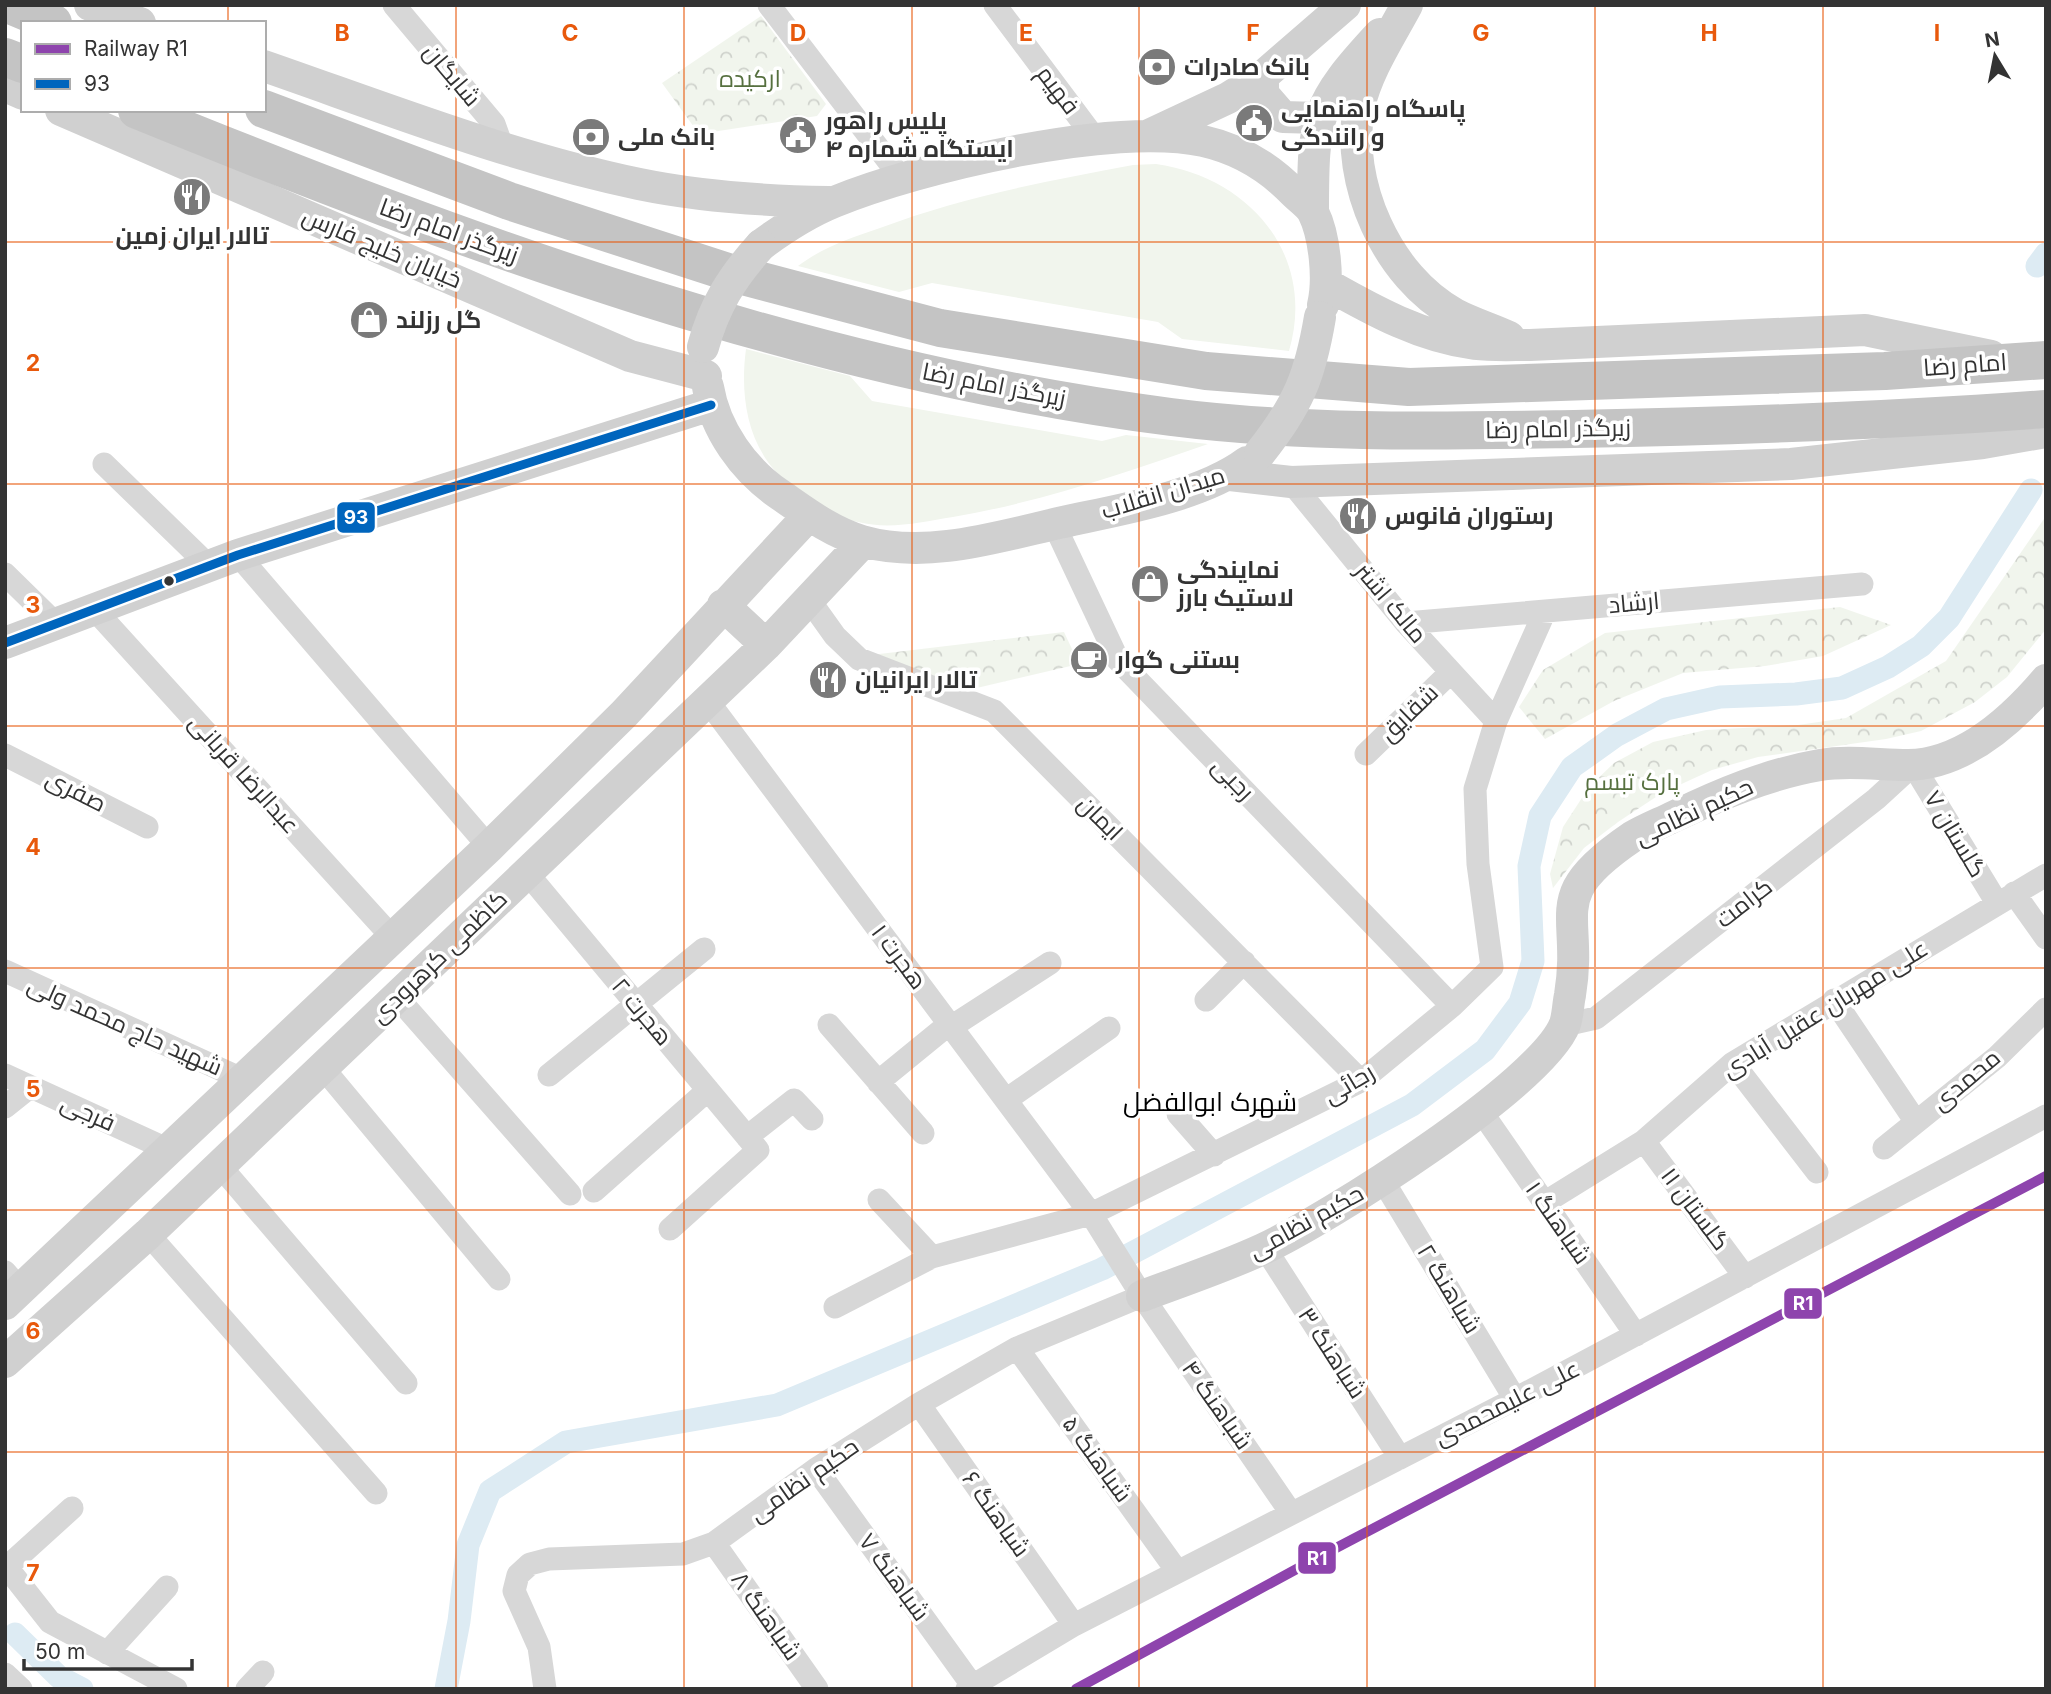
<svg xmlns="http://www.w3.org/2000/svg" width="2051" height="1694" viewBox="0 0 2051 1694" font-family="Inter,Cairo,sans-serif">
<defs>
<pattern id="park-crowns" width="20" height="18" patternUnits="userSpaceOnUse" patternTransform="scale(1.75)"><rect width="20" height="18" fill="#f1f5ed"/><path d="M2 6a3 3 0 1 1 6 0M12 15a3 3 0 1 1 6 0" fill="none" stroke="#cfd2cc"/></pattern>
</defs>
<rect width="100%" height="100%" fill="#fff"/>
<path fill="#f1f5ed" d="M1156,164C1249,177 1317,255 1289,351L1182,339L1158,322L932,283L899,292L798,266C823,247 851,238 880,228C962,197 1047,181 1133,165Z
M746,349L850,376L872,401L1102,441L1126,435L1208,444C1124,473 1041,502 953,517C921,522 890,530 858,522C833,517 814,501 794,487C749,457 739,400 746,349Z"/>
<path fill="url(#park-crowns)" d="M761,16L826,104L817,116L699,134L662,83Z
M2046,516V629L2007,677L1975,702L1921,731L1886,739L1758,757L1712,770L1662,793L1618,822L1584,848L1553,888L1550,874L1563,827L1589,787L1614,763L1653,742L1706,730L1798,725L1846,718L1946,661Z
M1840,607L1891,625L1823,656L1765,666L1683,673L1614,701L1545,739L1519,707L1543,670L1605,633Z
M1064,632L1079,664L964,691L871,655Z"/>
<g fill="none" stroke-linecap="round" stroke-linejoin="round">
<path stroke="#ddebf3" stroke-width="23" d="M2037,266L2046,254
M15,1634L59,1677L82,1689
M446,1689L459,1621L468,1545L490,1491L566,1442L777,1405L1102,1269L1412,1105L1485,1050L1520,1003L1533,961L1529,866L1540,816L1572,767L1617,735L1666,709L1720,697L1796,694L1842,688L1888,667L1921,646L1949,618L2031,490"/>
<path stroke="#d7d7d7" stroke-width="23" d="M394,5L494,124L503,149
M769,5L902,179
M995,5L1096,140
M104,464L209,566
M1291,482L1406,623L1496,721
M1054,524L1118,660L1452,1006
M238,555L489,847
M5,574L56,624
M810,601L835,636L859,659L994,711L1361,1081
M94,609L393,938
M1406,623L1862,584
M707,700L1091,1214L1142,1296L1291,1513
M1366,754L1451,672
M5,755L147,827
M527,873L758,1150L670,1229
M2014,893L2046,938
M5,971L244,1080
M397,997L570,1194
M1206,1000L1244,962
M1834,1000L1916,1122
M829,1025L923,1133
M1565,1025L1596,1018L1876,799L1913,765L1997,903
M951,1027L1050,963
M1733,1063L1817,1172
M323,1068L499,1279
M5,1075L171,1151
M549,1075L704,949
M878,1082L949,1024
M1006,1100L1109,1028
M5,1107L30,1087
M1481,1111L1636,1335
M1178,1114L1214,1155
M747,1137L794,1100L812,1119
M1644,1141L1745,1277
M1884,1148L1997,1057L2046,1009
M220,1166L406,1383
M1382,1179L1515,1399
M594,1191L708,1090
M879,1200L932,1257
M1544,1203L1644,1141L1733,1063L2046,875
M148,1234L376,1493
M1265,1248L1400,1458
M5,1272L21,1290
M835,1307L932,1257L1091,1214L1361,1081L1452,1006L1492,967L1478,864L1475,789L1496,721L1545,611
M1017,1348L1177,1571
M919,1404L1074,1625
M816,1469L972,1685
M714,1543L817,1689
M5,1565L50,1622L176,1689
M7,1567L72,1508
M107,1653L167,1587
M5,1674L21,1689
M247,1689L263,1672
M545,1689L539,1647L514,1591L518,1575L530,1564L549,1559L683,1554L714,1543L816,1469L919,1404L1017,1348L1142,1296
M967,1689L1074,1625L1515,1399L2046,1116"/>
<path stroke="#d0d0d0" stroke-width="32" d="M90,5L140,23
M1407,5C1390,37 1367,71 1359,107C1345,182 1387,277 1455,314C1472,323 1492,329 1509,337
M264,66C388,109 510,157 639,184C702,197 765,201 829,202
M1263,76V94L1283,117L1319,118
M5,86L23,94
M61,110L630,356L706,376
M1149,135L1228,98L1263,76L1345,5
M1313,211C1313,117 1315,104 1380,34
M761,245C784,228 807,213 834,202C919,167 1114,121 1203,141C1239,149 1269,167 1294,193C1300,199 1309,205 1313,212C1325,236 1329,280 1323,305
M1328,285C1374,311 1421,337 1475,344C1493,346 1512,345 1530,345L1865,330L1991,356
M708,387C715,430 744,470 779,494C805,512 831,532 862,541C932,561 1009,533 1077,519C1130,508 1204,494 1247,462
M1230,475L1291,482L1791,464L1983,443L2046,432
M723,605L766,645
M5,643L238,555L711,405
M1142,1296C1182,1281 1224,1267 1263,1249C1326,1220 1542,1084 1565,1024C1568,1015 1568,1004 1570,995C1584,911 1542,898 1632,837C1645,829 1661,823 1675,816C1721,794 1768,774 1820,765C1848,760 1880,765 1908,765C1964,764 2012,720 2046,680
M5,1304L489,847L624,714L809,515
M5,1362L148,1234L766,645L863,542"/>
<path stroke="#c4c4c4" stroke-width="38" d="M10,5L53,23
M5,57L23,64
M264,109L509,201L731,273L940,328L1206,371L1409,387L1885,371L2046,360
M137,110C471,246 812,371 1171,417C1305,434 1440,431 1574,429C1732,426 1888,421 2046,409"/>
<path stroke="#d0d0d0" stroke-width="32" d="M703,347C714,306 732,277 761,245
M1260,453C1298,405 1310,377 1320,317"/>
<defs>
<path id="bus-1" d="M5,643L238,555L711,405"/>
</defs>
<use href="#bus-1" stroke="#fff" stroke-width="14"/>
<use href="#bus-1" stroke="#0065bd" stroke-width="9"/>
<defs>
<path id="rail-1" d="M1076,1689L1315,1559L2046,1176"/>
</defs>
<use href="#rail-1" stroke="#fff" stroke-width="16"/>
<use href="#rail-1" stroke="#8e44ad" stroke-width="10"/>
</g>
<path fill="none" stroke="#e8590c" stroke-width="2" stroke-opacity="0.55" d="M228,5V23M456,5V1689M684,5V1689M912,5V1689M1139,5V1689M1367,5V1689M1595,5V1689M1823,5V1689M228,110V1689M5,242H2046M5,484H2046M5,726H2046M5,968H2046M5,1210H2046M5,1452H2046"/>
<defs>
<symbol id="bank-disc" viewBox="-11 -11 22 22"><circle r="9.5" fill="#7a7a7a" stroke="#fff"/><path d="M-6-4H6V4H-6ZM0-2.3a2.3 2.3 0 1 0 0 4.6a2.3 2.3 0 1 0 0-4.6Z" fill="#fff"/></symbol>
<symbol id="civic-disc" viewBox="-11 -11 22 22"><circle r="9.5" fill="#7a7a7a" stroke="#fff"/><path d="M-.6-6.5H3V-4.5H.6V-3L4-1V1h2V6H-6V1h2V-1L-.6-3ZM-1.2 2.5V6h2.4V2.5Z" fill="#fff"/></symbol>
<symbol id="restaurant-disc" viewBox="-11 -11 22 22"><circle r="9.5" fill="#7a7a7a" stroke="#fff"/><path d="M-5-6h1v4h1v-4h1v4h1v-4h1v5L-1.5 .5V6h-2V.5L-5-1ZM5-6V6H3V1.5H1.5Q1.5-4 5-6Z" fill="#fff"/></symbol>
<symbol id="shop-disc" viewBox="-11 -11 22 22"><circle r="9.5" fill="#7a7a7a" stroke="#fff"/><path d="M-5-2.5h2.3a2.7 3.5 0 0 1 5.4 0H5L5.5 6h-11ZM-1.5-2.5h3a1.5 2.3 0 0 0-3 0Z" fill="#fff"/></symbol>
<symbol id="cafe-disc" viewBox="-11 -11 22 22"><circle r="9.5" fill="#7a7a7a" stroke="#fff"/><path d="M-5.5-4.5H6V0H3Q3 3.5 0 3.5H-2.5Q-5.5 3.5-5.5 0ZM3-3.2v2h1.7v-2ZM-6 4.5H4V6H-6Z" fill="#fff"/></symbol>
</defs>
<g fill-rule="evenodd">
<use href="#bank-disc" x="1135" y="45" width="44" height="44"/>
<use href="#civic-disc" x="1232" y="101" width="44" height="44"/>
<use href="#civic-disc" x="776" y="113" width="44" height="44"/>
<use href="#bank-disc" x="569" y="115" width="44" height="44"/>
<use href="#restaurant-disc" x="170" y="175" width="44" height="44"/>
<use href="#shop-disc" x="347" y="298" width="44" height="44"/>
<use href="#restaurant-disc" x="1336" y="494" width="44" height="44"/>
<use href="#shop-disc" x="1128" y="562" width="44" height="44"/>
<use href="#cafe-disc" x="1067" y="638" width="44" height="44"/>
<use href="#restaurant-disc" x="806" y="658" width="44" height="44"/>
</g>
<circle fill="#333" stroke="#fff" stroke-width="2.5" cx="169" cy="581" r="6"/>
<g text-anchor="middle" stroke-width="7" stroke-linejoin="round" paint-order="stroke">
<g font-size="24" font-weight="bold" fill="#333" stroke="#fff" text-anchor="start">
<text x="1184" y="75">بانک صادرات</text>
<text x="1281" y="117">پاسگاه راهنمایی<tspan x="1281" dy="28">و رانندگی</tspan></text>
<text x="825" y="129">پلیس راهور<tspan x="825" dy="28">ایستگاه شماره ۴</tspan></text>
<text x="618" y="145">بانک ملی</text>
<text x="192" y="244" text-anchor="middle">تالار ایران زمین</text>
<text x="396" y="328">گل رزلند</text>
<text x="1385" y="524">رستوران فانوس</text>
<text x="1177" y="578">نمایندگی<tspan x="1177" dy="28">لاستیک بارز</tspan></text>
<text x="1116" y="668">بستنی گوار</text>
<text x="855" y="688">تالار ایرانیان</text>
</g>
<g font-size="24" fill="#333" stroke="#fff">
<text transform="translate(452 75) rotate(50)" y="8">شایگان</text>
<text transform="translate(1058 90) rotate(53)" y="8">فهیم</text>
<text transform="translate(449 231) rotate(20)" y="8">زیرگذر امام رضا</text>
<text transform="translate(382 248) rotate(23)" y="8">خیابان خلیج فارس</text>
<text transform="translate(1965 365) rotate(-4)" y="8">امام رضا</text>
<text transform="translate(994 385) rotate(11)" y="8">زیرگذر امام رضا</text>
<text transform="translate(1558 429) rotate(-1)" y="8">زیرگذر امام رضا</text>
<text transform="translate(1163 493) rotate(-17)" y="8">میدان انقلاب</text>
<text transform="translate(1391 603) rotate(50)" y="8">مالک اشتر</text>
<text transform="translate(1634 603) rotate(-5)" y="8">ارشاد</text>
<text transform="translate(1409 713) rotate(-44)" y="8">شقایق</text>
<text transform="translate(244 774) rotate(48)" y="8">عبدالرضا قربانی</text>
<text transform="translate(1233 779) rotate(46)" y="8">رجبی</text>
<text transform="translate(76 791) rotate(27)" y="8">صفری</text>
<text transform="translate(1694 812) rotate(-25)" y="8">حکیم نظامی</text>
<text transform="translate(1100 818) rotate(45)" y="8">ایمان</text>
<text transform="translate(1955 834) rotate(59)" y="8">گلستان ۷</text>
<text transform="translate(1744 903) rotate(-38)" y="8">کرامت</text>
<text transform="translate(439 957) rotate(-44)" y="8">کاظمی کرهرودی</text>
<text transform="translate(899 957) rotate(53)" y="8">هجرت ۱</text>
<text transform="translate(1825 1009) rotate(-32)" y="8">علی مهربان عقیل آبادی</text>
<text transform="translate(642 1012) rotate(50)" y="8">هجرت ۲</text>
<text transform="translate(125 1026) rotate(24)" y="8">شهید حاج محمد ولی</text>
<text transform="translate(1966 1080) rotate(-40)" y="8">محمدی</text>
<text transform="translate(1349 1084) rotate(-31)" y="8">رجائی</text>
<text transform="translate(88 1113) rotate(24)" y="8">فرجی</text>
<text transform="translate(1695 1209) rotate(53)" y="8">گلستان ۱۱</text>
<text transform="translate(1306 1222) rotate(-29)" y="8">حکیم نظامی</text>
<text transform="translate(1558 1223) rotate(55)" y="8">شباهنگ ۱</text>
<text transform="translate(1449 1289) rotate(59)" y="8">شباهنگ ۲</text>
<text transform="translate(1332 1353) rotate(57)" y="8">شباهنگ ۳</text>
<text transform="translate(1507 1403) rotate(-27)" y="8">علی علیمحمدی</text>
<text transform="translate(1217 1405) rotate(55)" y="8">شباهنگ ۴</text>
<text transform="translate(1097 1459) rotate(54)" y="8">شباهنگ ۵</text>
<text transform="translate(804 1480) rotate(-35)" y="8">حکیم نظامی</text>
<text transform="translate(996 1514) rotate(55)" y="8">شباهنگ ۶</text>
<text transform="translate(894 1577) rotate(54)" y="8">شباهنگ ۷</text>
<text transform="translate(766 1616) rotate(55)" y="8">شباهنگ ۸</text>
</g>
<g font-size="24" fill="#56703f" stroke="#fff">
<text x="750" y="87">ارکیده</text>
<text x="1632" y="790">پارک تبسم</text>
</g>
<g font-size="26" fill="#000" stroke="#fff">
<text x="1210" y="1111">شهرک ابوالفضل</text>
</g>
</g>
<g font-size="23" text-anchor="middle" font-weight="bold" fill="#e8590c" stroke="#fff" stroke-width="7" stroke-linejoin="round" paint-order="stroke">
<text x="342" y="41">B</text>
<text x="570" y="41">C</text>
<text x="798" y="41">D</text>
<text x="1026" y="41">E</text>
<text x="1253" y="41">F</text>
<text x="1481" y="41">G</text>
<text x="1709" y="41">H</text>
<text x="1937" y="41">I</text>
<text x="33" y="371">2</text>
<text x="33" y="613">3</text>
<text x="33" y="855">4</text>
<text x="33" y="1097">5</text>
<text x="33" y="1339">6</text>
<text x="33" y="1581">7</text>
</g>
<g stroke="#fff" stroke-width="2.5">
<rect x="336" y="501" width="40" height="33" rx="7" fill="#0065bd"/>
<rect x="1783" y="1287" width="40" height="33" rx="7" fill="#8e44ad"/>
<rect x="1297" y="1541" width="40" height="34" rx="7" fill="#8e44ad"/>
</g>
<g font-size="19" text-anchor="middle" font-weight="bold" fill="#fff">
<text x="356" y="524">93</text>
<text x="1803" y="1310">R1</text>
<text x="1317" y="1565">R1</text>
</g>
<rect width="2051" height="1694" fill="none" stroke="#333333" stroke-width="14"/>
<rect x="21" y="21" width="245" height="91" fill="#ffffff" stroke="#adadad" stroke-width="2"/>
<rect x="35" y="44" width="35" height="10" fill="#8e44ad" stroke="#adadad" stroke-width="2"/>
<text x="84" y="56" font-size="21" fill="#333333">Railway R1</text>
<rect x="35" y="79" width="35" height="10" fill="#0065bd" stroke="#adadad" stroke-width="2"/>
<text x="84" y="91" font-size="21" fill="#333333">93</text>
<g transform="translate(1995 56) rotate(350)" stroke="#ffffff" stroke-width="5" paint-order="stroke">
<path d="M0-5L12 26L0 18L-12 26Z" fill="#333333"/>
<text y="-10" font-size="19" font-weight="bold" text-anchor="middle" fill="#333333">N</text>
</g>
<path d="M24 1659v10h168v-10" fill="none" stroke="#333333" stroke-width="3.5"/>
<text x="35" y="1659" font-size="21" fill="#333333" stroke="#ffffff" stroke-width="5" paint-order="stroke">50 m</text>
</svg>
